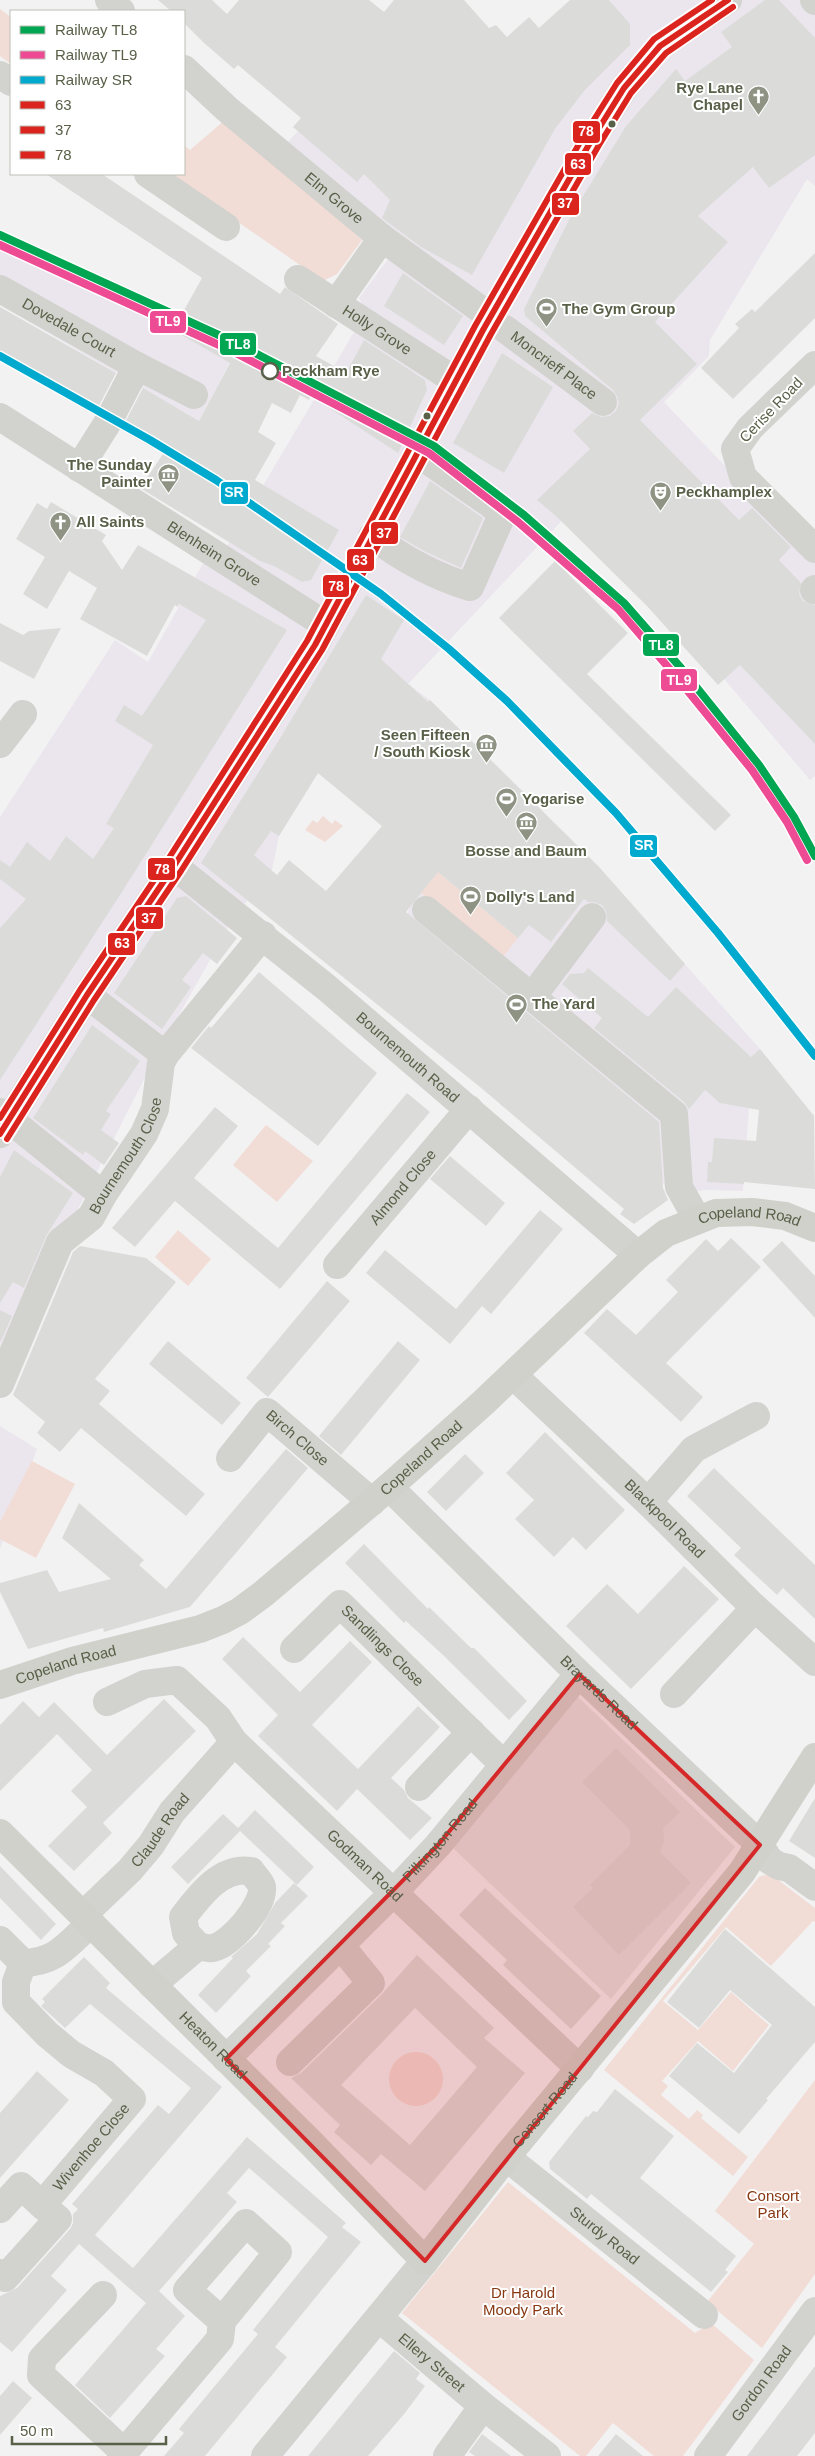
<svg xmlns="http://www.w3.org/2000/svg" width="815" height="2456" viewBox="0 0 815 2456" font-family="Arial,sans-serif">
<rect width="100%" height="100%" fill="#f2f2f3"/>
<path fill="#ebe6ed" d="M584,0H815V186L807,179L710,340L709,356L664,402L815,560V776L810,780L691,640L569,513L408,684L430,700L599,867L760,1049L814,1116L749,1108L743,1191L706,1190L676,1195L399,943L423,860L318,773L279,836L272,870L236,914L158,1052L0,1362V817L115,640L148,662L206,558L217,563L366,312L359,298L403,239L285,145L414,7L501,89Z
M0,247L232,358L199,421L140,387L97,415L120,375L0,305Z
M0,1426L37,1449L0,1549Z"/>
<path fill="#e3e4e4" d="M578,1697L735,1847L611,1999L451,1846Z"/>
<path fill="#f2dcd6" d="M0,9L11,17V64L0,56Z
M226,119L362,240L337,274L323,281L169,174H184V145L190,150Z
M323,816L332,824L335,820L343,826L325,842L305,830L313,820L317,823Z
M438,872L518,938L501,959L421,893Z
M266,1125L313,1161L277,1202L233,1165Z
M178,1230L211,1259L188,1286L155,1257Z
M32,1461L75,1484L36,1558L0,1539V1522Z
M765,1875L773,1876L815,1908V1922L813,1921L771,1966L726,1927L663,2001L698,2030L731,1992L769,2025L733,2071L698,2041L662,2081L668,2086L661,2095L689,2119L697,2110L703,2115L701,2118L748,2157L733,2176L604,2070L759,1877Z
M389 2079a27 27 0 1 1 54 0a27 27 0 1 1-54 0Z
M815,2080V2274L762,2348L707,2302L754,2244L715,2211Z
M508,2182L695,2333L711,2323L754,2360L683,2456H654L613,2423L586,2456H580L402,2313Z"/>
<path fill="#dbdcda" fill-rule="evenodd" d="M158,0H212L227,14L239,0H369L384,12L394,0H464L489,28L496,25L507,37L529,17L539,28L570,0H609L630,24V45L584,91L555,129L472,275L421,247L382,218L390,200L364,174L357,182L293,127L301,118L238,65L234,69L203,42L184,23V11H171Z
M765,0H779L815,38V155L769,188L753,167L698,216L728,242L655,322L697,364L640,420L739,520L752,508L791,547L779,560L801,583L799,594L803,601L815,605V744L740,665L718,685L647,606L557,517L537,500L590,449L573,431L592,413L601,417L610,416L616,411L619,403L617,396L613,390L525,316L524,309L572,214L626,126L676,69L685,81L732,47L721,32Z
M46,174H102L280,294L285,287L338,324L316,356L346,373L364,340L425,380L427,390L398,453L311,396L309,400L300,395L291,413L272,403L258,432L276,443L255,480L339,530L311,580L302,582L274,566L260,561L140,488L163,454L121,430L143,388L199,421L230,363L173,330L202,278Z
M815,253V318L733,399L701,368L739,328L735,324L752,309L755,312Z
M403,273L463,316L444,345L384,306Z
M0,307L116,373L94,415L0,361Z
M502,353L553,387L504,473L453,443Z
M430,481L483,518L461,568L426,552L400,537Z
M51,502L106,535L102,541L122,570L138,545L287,630L122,892L0,1080V928L26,899L0,879V860L10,867L27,842L50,861L66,836L93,859L114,828L106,824L153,745L115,721L124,705L142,716L206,620L179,604L178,607L175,605L147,656L80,619L97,588L69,571L47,609L23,594L45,557L16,539L37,503L47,509Z
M555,561L628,633L587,674L731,815L715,831L499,618Z
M366,595L404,620L381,659L428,702L430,700L599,867L685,964L670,981L607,921L606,911L602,905L594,902H588L584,899L551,942L529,925L518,938L438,872L406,912L659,1122L663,1188L668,1200L634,1224L620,1214L624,1209L480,1087L201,863L279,740ZM318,773L382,826L326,891L289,860L277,875L254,855L271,831L279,836Z
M0,623L23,635L29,631L61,628L34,679L0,661Z
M186,896L237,938L217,964L203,953L182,980L191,987L162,1029L114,993L177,898Z
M588,968L648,1017L676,987L751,1057L760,1049L814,1116L815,1189L744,1182V1184L707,1182L708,1162H712L714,1138L756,1141L759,1110L720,1103L705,1090L689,1109L684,1102L594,1028L602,1018L562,984L570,974L584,973Z
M259,972L377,1073L318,1146L191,1048L209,1026L211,1028Z
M92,1025L140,1061L106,1111L111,1114L101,1130L119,1143L104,1165L85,1151L83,1155L33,1118Z
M407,1093L430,1112L280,1289L175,1201L135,1247L112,1228L215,1107L238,1126L194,1178L278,1248Z
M14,1150L73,1193L46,1236L24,1288L13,1282L0,1303V1177Z
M450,1156L505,1203L486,1226L430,1179Z
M540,1210L563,1229L491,1314L482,1306L450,1344L366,1273L385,1250L456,1309Z
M731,1238L761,1267L666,1363L703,1397L681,1422L584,1333L607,1309L636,1335L678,1292L666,1280L706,1239L718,1251Z
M782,1241L815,1276V1318L762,1260Z
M80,1246L146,1258L176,1282L95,1379L110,1391L99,1404L205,1494L186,1516L81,1428L60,1452L37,1433L45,1422L13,1395L73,1252Z
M327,1281L350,1301L268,1397L246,1378Z
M0,1310L12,1316L1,1341H0Z
M168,1341L241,1403L222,1425L149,1364Z
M398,1341L420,1360L341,1455L319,1436Z
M545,1432L625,1510L586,1550L573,1537L554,1557L515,1519L534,1500L506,1473Z
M286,1449L308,1468L190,1607L104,1632L103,1628L28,1649L0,1592V1583L47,1570L59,1592L111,1579L62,1538L79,1503L144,1560L139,1565L166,1589Z
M465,1454L484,1473L446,1511L427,1492Z
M714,1468L815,1565V1619L783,1588L777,1595L734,1555L741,1548L687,1496Z
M364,1544L428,1609L429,1607L471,1648H474L527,1701L509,1720L444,1656L406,1621L404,1623L345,1563Z
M684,1566L719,1599L631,1689L566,1626L607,1584L638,1614Z
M243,1637L300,1692L350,1641L372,1662L312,1725L358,1769L418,1706L440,1727L391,1778L404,1790L408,1798L432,1818L410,1840L357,1789L337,1811L258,1736L278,1715L222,1659Z
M164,1699L196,1731L103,1823L112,1833L74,1871L48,1846L87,1807L71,1791L92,1770L57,1734L0,1791V1725L23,1701L39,1717L54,1702L107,1755Z
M616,1748L680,1812L663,1828L664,1841L660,1852L691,1883L619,1955L573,1907L593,1888L590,1885L630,1845V1830L582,1782Z
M815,1798V1858L789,1841Z
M255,1810L314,1867L297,1885L240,1831L188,1884L171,1867L223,1814L238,1828Z
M0,1866L56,1924L41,1940L0,1898Z
M294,1883L308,1896L281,1923L285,1926L268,1944L271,1946L246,1971L251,1976L216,2013L198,1995L233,1958L231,1957L257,1934L275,1903Z
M485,1888L601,1996L571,2029L503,1965L507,1960L459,1915Z
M725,1929L815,2007V2042L766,2099L768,2100L739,2134L669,2076L697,2043L734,2073L772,2025L730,1990L699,2028L667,2002Z
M417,1955L494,2028L484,2038L525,2073L425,2191L381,2154L371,2165L334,2132L340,2125L291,2078L301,2073L382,1994ZM415,2008L477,2067L410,2145L341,2085Z
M84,1957L110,1983L106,1988L222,2087L95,2235L133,2268L247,2137L346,2223L342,2227L361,2242L275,2347L287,2357L205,2456H164L184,2433L179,2429L258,2334L253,2330L328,2237L249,2168L227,2193L237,2202L159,2291L185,2316L156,2349L165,2356L110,2418L75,2385L146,2303L79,2244L51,2276L67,2290L12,2352L0,2342V2296L17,2288L70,2229L73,2223V2214L78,2209L72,2204L158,2105L169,2114L191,2088L90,2004L65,2028L41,2006L45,2002L42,1999Z
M37,2071L69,2100L0,2178V2113Z
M615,2089L674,2136L640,2178L736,2256L725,2270L728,2272L711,2292L591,2194L587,2199L550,2169L549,2162L586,2116L588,2117L593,2111L597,2112Z
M394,2351L420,2373L416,2379L425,2386L405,2413L368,2456H308Z
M815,2366V2433L797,2456H747Z
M13,2381L32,2398L0,2435V2396Z
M482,2434L511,2456H475L469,2452Z
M616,2434L643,2456H598Z"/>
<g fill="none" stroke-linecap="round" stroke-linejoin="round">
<g stroke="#d2d3ce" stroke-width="28">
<path d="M109,0L121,11"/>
<path d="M814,0L815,1"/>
<path id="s1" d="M184,69L227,109L382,238L491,317"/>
<path d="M0,75L11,82"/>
<path d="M148,174L226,227"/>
<path id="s2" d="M298,279L456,381"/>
<path id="s3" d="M0,289L137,366L194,395"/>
<path d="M336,304L382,238"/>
<path id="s4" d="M505,329L603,402"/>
<path d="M815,365L750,428L735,449L743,477L815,549"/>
<path id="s5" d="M0,417L326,625"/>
<path d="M79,468L108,422L137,366"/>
<path d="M372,536C403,559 433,576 470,587L502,515L492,505L417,453"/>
<path d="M814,590L815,589"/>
<path d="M0,744L23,714"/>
<path id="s6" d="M174,866L327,988L638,1255"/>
<path d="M426,910L532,997"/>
<path d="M592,917L532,997L674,1114L679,1187L697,1219"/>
<path d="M87,995L165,1055"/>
<path d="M0,1112L103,1195"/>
<path d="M0,1134L87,995L174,866L315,645L483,330L591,141L624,88L660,46L728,0"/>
<path id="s7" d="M337,1265L469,1109"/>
<path id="s8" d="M513,1375L648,1502L755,1608L815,1662"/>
<path id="s9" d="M0,1384L60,1242L91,1217L103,1195L144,1134L155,1109L161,1063L165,1055L263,935"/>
<path id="s10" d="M230,1458L267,1412L372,1502"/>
<path id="s11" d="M389,1487L579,1674L760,1845L769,1860L779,1866L789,1868L815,1887"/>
<path d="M648,1502L694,1449L756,1416"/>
<path id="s12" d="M294,1649L340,1604L503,1764"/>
<path d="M674,1694L755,1608"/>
<path id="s13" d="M107,1702L145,1684L177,1680L218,1718L234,1742L580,2069"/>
<path d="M419,1787L471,1732"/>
<path id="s14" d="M83,1915L130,1870L151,1845L172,1812L234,1742"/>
<path d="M0,1940L23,1963"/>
<path d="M152,1985L198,1946C202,1947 209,1949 213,1948C231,1944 264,1906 262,1887C261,1882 254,1876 251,1871C221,1866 200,1895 183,1917L186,1933L198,1946"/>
<path id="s15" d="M226,2059L394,1892L438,1845L579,1674"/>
<path d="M290,2062L371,1983L341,1946"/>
<path id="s16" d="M506,2157L704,2315"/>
<path id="s17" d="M42,2205L132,2099L104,2073L71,2054L47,2034L16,2002V1982L23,1963C57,1962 68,1944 91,1923"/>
<path d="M0,2209L21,2186L58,2219L5,2278L0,2273"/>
<path d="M103,2295L42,2359L41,2375L124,2452"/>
<path id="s18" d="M379,2318L483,2406L547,2456"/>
<path d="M121,2456L220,2339L222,2321L278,2252L246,2223L187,2290L222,2321"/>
<path d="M265,2456L425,2261"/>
<path d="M447,2456L483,2406"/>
<path id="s19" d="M708,2456L815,2311"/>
</g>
<g stroke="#cfd1ca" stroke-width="28">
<path id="s20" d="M0,1685L72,1661L200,1629L223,1620L240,1611L263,1594L389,1487L484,1402L638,1255L666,1233L716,1213L752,1212L785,1216L815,1228"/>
<path id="s21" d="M0,1833L312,2144L425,2261L506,2157L742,1872L815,1757"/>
</g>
<defs>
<path id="bus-1" d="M0,1134L87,995L174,866L315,645L483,330L591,141L624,88L660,46L728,0"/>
<path id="bus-2" d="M7,1139L94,1000L181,871L322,650L491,334L599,145L631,93L666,53L733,7"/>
<path id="bus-3" d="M0,1118L80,990L167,861L307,641L475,326L583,137L617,83L654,39L712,0"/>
</defs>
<use href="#bus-1" stroke="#fff" stroke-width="10"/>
<use href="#bus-2" stroke="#fff" stroke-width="10"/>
<use href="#bus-3" stroke="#fff" stroke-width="10"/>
<use href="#bus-1" stroke="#dc241f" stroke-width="6"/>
<use href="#bus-2" stroke="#dc241f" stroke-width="6"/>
<use href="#bus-3" stroke="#dc241f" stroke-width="6"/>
<defs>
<path id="rail-1" d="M0,235L234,342L434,446L524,515L624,603L681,668L759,765L794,817L815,856"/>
<path id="rail-2" d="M0,245L230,350L429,453L518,522L618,609L674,674L752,770L787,822L807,860"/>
<path id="rail-3" d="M0,356L150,440L216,480L381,594L449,649L507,701L616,813L718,933L815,1056"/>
</defs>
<use href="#rail-1" stroke="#fff" stroke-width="11"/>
<use href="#rail-2" stroke="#fff" stroke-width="11"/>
<use href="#rail-3" stroke="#fff" stroke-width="11"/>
<use href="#rail-1" stroke="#00a651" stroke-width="8"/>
<use href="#rail-2" stroke="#ee4b95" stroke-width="8"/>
<use href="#rail-3" stroke="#00a9ce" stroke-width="8"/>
</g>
<path fill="#d62828" fill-opacity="0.2" stroke="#d62828" stroke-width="4" stroke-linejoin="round" d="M579,1674L760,1845L425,2261L226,2059L438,1845Z"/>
<defs>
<symbol id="church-pin" viewBox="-11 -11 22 30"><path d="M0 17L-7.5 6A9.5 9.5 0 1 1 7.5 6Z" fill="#8f9384" stroke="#fff"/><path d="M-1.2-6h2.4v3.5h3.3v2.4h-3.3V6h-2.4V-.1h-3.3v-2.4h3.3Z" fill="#fff"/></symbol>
<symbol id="stadium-pin" viewBox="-11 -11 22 30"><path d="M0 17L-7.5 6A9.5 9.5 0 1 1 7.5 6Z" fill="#8f9384" stroke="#fff"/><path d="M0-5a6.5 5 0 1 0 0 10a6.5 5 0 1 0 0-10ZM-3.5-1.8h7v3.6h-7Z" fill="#fff"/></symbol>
<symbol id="museum-pin" viewBox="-11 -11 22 30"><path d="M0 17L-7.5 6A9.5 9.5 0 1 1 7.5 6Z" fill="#8f9384" stroke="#fff"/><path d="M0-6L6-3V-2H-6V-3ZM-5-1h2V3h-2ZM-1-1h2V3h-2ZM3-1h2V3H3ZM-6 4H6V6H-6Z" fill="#fff"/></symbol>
<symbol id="theatre-pin" viewBox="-11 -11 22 30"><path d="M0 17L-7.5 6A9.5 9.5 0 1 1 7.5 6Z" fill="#8f9384" stroke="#fff"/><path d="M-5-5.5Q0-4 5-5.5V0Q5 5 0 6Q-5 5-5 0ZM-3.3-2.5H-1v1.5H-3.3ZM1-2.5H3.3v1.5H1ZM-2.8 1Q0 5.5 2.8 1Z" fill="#fff"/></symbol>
</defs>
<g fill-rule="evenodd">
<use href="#church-pin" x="746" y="84" width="25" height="34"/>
<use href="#stadium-pin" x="534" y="296" width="25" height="34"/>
<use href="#museum-pin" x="156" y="462" width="25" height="34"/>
<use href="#theatre-pin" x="648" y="480" width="25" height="34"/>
<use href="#church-pin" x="48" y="510" width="25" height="34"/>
<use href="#museum-pin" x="474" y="732" width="25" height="34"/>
<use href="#stadium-pin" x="494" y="786" width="25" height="34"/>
<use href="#museum-pin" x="514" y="810" width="25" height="34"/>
<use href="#stadium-pin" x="458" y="884" width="25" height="34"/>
<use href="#stadium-pin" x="504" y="992" width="25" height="34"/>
</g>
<g fill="#596048" stroke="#fff" stroke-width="2">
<circle cx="612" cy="124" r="4.5"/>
<circle cx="427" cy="416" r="4.5"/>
</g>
<circle fill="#fff" stroke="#596048" stroke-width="2.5" cx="270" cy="371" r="8"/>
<g text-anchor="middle" stroke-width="4" stroke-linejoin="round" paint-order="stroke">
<g font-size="15" font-weight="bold" fill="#596048" stroke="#fff" text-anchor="start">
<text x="743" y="93" text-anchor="end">Rye Lane<tspan x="743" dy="17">Chapel</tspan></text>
<text x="562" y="314">The Gym Group</text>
<text x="152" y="470" text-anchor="end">The Sunday<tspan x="152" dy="17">Painter</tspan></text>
<text x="676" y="497">Peckhamplex</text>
<text x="76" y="527">All Saints</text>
<text x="470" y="740" text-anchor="end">Seen Fifteen<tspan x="470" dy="17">/ South Kiosk</tspan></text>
<text x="522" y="804">Yogarise</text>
<text x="526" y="856" text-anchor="middle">Bosse and Baum</text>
<text x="486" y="902">Dolly's Land</text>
<text x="532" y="1009">The Yard</text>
</g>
<g font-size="15" fill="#596048" stroke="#fff">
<text dy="5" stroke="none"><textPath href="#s1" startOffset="198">Elm Grove</textPath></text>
<text dy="5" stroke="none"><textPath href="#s3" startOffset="79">Dovedale Court</textPath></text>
<text dy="5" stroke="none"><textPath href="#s2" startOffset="94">Holly Grove</textPath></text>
<text dy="5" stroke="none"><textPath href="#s4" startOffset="61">Moncrieff Place</textPath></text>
<text transform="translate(771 410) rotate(-46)" y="5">Cerise Road</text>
<text dy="5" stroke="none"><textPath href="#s5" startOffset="254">Blenheim Grove</textPath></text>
<text dy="5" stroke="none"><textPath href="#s6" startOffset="302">Bournemouth Road</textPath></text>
<text dy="5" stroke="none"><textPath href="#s9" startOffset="265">Bournemouth Close</textPath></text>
<text dy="5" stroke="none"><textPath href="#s7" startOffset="102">Almond Close</textPath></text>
<text dy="5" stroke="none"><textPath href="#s20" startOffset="909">Copeland Road</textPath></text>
<text dy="5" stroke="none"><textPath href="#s10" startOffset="99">Birch Close</textPath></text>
<text dy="5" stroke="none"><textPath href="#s20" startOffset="489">Copeland Road</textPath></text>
<text dy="5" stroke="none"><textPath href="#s8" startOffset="209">Blackpool Road</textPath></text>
<text dy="5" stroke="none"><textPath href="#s12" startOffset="124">Sandlings Close</textPath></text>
<text dy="5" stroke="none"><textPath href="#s20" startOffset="69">Copeland Road</textPath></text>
<text dy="5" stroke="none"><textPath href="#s11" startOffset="294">Brayards Road</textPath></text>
<text dy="5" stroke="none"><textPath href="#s14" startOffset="115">Claude Road</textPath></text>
<text dy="5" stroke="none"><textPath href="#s15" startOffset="306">Pilkington Road</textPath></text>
<text dy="5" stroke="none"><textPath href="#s13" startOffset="339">Godman Road</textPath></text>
<text dy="5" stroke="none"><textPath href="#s21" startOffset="301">Heaton Road</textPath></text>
<text dy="5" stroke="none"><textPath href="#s21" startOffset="796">Consort Road</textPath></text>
<text dy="5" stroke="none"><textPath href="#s17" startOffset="76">Wivenhoe Close</textPath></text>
<text dy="5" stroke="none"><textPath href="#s16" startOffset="126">Sturdy Road</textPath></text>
<text dy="5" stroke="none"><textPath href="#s18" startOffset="69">Ellery Street</textPath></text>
<text dy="5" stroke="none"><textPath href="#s19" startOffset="90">Gordon Road</textPath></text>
</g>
<g font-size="15" font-weight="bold" fill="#596048" stroke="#fff" text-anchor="start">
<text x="282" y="376">Peckham Rye</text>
</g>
<g font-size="15" fill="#883812" stroke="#fff">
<text x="773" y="2201">Consort<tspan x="773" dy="17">Park</tspan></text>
<text x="523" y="2298">Dr Harold<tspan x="523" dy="17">Moody Park</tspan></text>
</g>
</g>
<g stroke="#fff" stroke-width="2">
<rect x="572" y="120" width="29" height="24" rx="5" fill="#dc241f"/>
<rect x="564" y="152" width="28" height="24" rx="5" fill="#dc241f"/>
<rect x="551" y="192" width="29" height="24" rx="5" fill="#dc241f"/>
<rect x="149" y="310" width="38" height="24" rx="5" fill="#ee4b95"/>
<rect x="219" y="332" width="38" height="24" rx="5" fill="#00a651"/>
<rect x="220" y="481" width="29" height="24" rx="5" fill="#00a9ce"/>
<rect x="370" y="521" width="29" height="24" rx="5" fill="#dc241f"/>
<rect x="346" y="548" width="29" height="24" rx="5" fill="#dc241f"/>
<rect x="322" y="574" width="28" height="24" rx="5" fill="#dc241f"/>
<rect x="642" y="633" width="38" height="24" rx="5" fill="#00a651"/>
<rect x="660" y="668" width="38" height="24" rx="5" fill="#ee4b95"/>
<rect x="629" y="834" width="29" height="24" rx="5" fill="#00a9ce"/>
<rect x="147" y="857" width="29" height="24" rx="5" fill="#dc241f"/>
<rect x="135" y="906" width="29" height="24" rx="5" fill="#dc241f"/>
<rect x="107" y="932" width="29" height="24" rx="5" fill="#dc241f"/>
</g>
<g font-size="14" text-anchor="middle" font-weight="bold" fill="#fff">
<text x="586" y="136">78</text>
<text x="578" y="169">63</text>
<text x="565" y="208">37</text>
<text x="168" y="326">TL9</text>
<text x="238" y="349">TL8</text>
<text x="234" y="497">SR</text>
<text x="384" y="538">37</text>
<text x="360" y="565">63</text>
<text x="336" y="591">78</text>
<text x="661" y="650">TL8</text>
<text x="679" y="685">TL9</text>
<text x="644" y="850">SR</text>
<text x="162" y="874">78</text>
<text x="149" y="923">37</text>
<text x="122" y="948">63</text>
</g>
<rect x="10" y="10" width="175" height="165" fill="#ffffff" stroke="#bdbfb6"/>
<rect x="20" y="26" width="25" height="8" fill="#00a651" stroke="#bdbfb6"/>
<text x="55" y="35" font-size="15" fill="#596048">Railway TL8</text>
<rect x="20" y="51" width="25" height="8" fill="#ee4b95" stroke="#bdbfb6"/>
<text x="55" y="60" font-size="15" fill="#596048">Railway TL9</text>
<rect x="20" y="76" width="25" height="8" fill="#00a9ce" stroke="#bdbfb6"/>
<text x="55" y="85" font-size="15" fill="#596048">Railway SR</text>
<rect x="20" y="101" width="25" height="8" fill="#dc241f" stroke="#bdbfb6"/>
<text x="55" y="110" font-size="15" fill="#596048">63</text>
<rect x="20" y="126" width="25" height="8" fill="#dc241f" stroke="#bdbfb6"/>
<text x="55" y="135" font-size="15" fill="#596048">37</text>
<rect x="20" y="151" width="25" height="8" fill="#dc241f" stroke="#bdbfb6"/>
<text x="55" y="160" font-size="15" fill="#596048">78</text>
<path d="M12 2436v8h154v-8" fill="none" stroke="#596048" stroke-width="2.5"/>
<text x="20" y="2436" font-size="15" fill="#596048" stroke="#ffffff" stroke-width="4" paint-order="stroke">50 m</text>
</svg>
